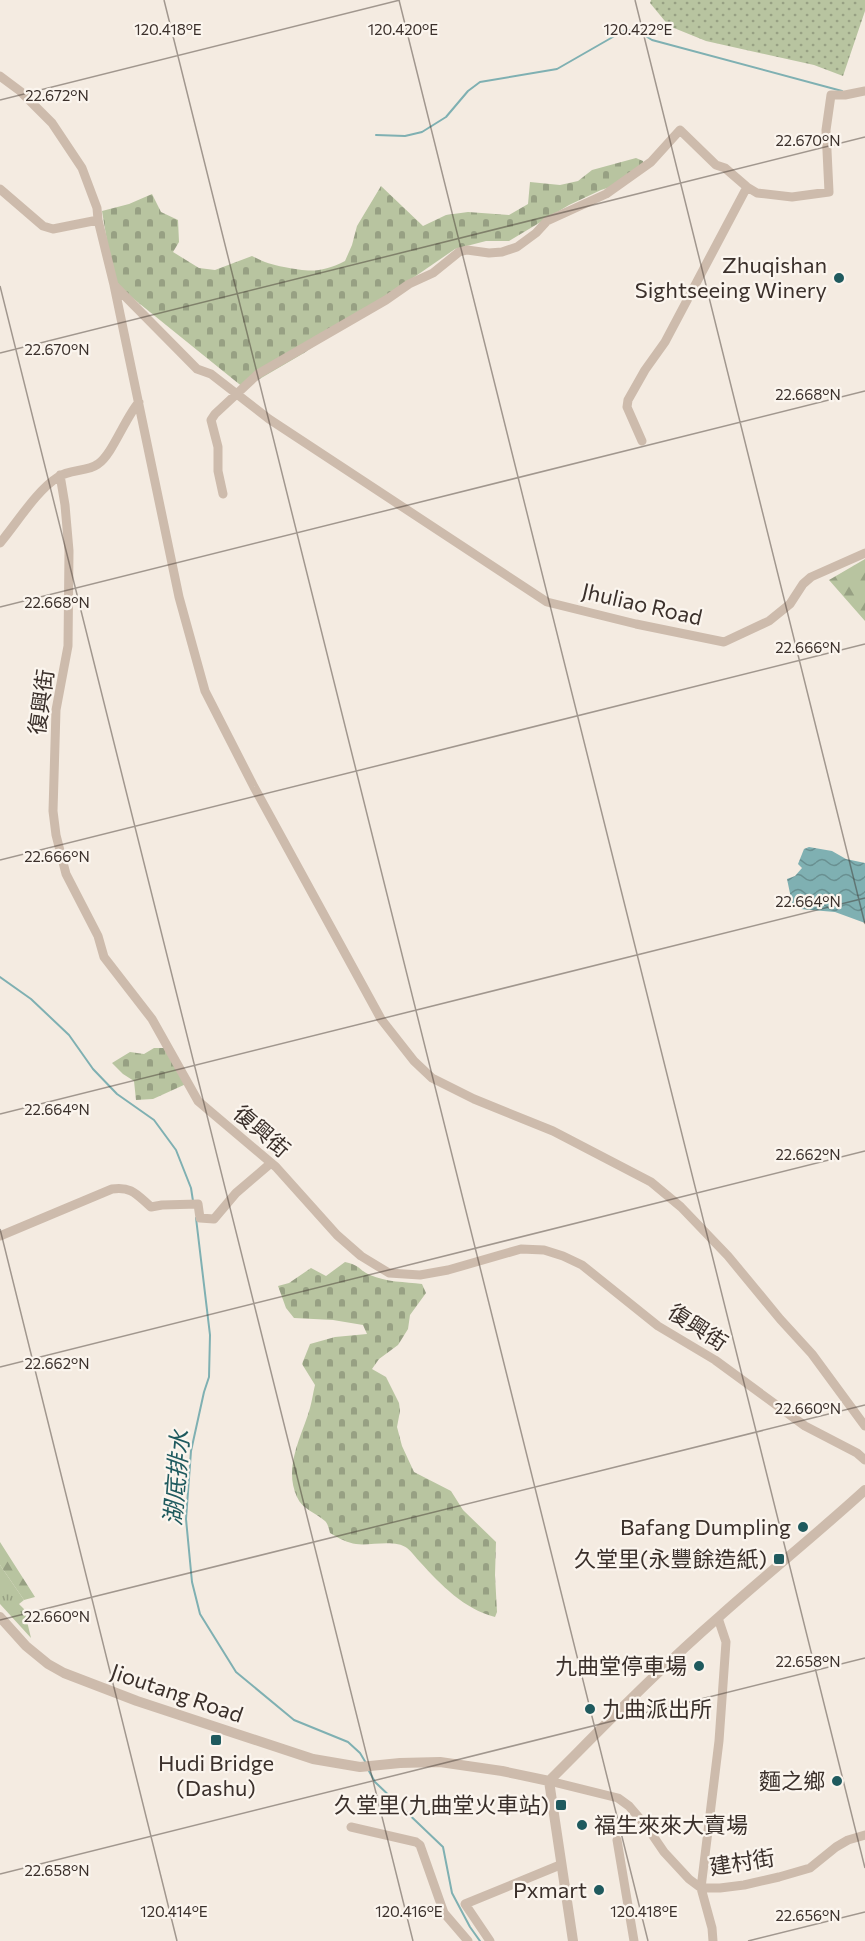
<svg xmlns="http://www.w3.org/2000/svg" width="865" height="1941" viewBox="0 0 865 1941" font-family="Commissioner,'Noto Sans TC',sans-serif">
<defs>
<pattern id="grass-tufts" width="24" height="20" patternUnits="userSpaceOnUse" patternTransform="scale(1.5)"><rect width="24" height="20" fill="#b8c4a0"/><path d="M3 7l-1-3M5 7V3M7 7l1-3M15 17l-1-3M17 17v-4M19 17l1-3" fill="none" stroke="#97a083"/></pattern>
<pattern id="forest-firs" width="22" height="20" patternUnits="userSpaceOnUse" patternTransform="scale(1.5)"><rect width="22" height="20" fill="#b8c4a0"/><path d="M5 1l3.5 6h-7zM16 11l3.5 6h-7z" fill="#97a083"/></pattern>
<pattern id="cemetery-stones" width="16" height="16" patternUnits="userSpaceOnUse" patternTransform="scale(1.5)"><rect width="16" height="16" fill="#b8c4a0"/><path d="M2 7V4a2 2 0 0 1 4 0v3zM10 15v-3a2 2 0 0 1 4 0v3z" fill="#97a083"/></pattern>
<pattern id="park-dots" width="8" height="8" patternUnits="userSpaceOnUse" patternTransform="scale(1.5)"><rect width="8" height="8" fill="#b8c4a0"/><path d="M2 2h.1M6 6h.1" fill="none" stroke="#97a083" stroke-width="1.8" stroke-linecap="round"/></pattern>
<pattern id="water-waves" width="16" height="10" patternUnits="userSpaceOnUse" patternTransform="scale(1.5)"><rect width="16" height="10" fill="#7fb0b2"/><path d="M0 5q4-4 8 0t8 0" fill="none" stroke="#699091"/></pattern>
</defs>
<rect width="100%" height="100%" fill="#f4ebe1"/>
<path fill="url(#grass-tufts)" d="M0,1565L24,1600L19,1604L24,1609L31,1638L0,1604Z"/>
<path fill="url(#forest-firs)" d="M865,559V621L829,580Z
M0,1542L35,1597L24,1600L0,1565Z"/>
<path fill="url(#cemetery-stones)" d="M636,158L643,161L644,168L626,182L601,190L569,205L509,241H486L455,249L304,353L244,388L114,283L102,211L129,204L152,194L161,212L178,220L179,242L173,252L199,268L215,270L252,256C263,262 272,265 284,267C310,272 321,273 345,261L352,245L357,226L381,186L423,226L446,215L468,212L509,215L528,204L530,182L560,185L578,181L592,170Z
M154,1048H164L186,1084L153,1099L136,1100L134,1081L123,1074L112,1063L130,1052L144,1054Z
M345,1262C360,1265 360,1271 370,1275C386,1282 405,1282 422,1284L426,1293L410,1315L408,1329L398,1345L379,1359L372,1369L386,1377L399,1403L400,1411L397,1427L402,1446L414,1472L451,1491L463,1510L496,1542L495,1575L497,1612L495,1617C464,1609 441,1585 420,1562C416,1558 412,1552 407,1548C395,1539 370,1546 356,1544C348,1543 338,1538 330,1533C329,1529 328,1524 325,1521C316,1513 302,1509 297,1497C283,1467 302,1436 310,1408C312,1401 313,1393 315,1385L302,1364L310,1344L335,1337L367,1334L363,1325L333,1320L294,1318L286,1308L278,1286L289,1283L311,1268L326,1276Z"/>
<path fill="url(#park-dots)" d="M651,0H865V11L843,76L814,65L706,41L669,26L650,3Z"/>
<path fill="url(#water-waves)" d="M809,847L832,851L846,859L865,863V923L835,912L800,909L792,903L787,879L795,876L802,868L798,864L804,849Z"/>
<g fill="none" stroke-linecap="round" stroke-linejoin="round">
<path stroke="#7fb0b2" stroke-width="2" d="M376,135L405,136L422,132L446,117L468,91L480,82L557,69L625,30H636L652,40L842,91
M0,977L31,999L69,1035L93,1069L117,1094L154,1120L176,1150L191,1188L193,1201
M196,1218L210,1335L209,1377L204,1392L191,1451L186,1519L192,1582L200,1614L236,1672L294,1720L348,1742L360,1753L366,1763
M369,1771L375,1782L443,1847L452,1893L470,1927L480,1941"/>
<path stroke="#cdbbac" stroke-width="9" d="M0,76L20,91L52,123L82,168L97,208L98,220L114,285L179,597L205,691L254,787L381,1019L414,1061L432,1078L474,1099L553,1131L651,1182L681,1207L728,1256L780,1319L812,1354L865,1426
M0,189L43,226L53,229L98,220
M114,285L197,369L211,374L269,419L547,602L636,624L724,642L769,621L790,604L803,584L811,577L865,553
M642,441L627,407L628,400L645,370L665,342L747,187
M60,475L65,505L69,551L68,646L56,710L53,811L56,835L66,874L98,936L104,957L152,1019L198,1101L276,1167L337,1235L361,1256L389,1273L420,1275L448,1270L521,1249L544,1250L563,1256L582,1265L658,1326L715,1360L805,1426L857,1453L865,1460
M223,494L218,471V447L211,420L215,414L258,374L386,300L409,284L433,273L459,252L467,250L489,253L502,252L517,247L536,233L547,221L606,194L651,162L680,130L716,165L725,168L747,187L757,193L792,197L829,192L826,130L831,95H845L865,91
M0,543C17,523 36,491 58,477C70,469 87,472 98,464C112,455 125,418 139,402
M0,1236L112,1189C132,1186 137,1195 151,1207L162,1205L198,1204L200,1218L214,1219L236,1193L271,1163
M549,1781L618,1798L629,1806L647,1827L664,1852L689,1879L701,1888H720L744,1885L779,1877L810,1868L836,1847L848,1840L865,1835
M351,1827L416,1842L420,1845L444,1913L468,1941
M617,1840L634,1941
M490,1941L465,1904L560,1865
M713,1941L712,1928L701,1888L719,1741L726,1642L718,1618"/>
<path stroke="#cdbbac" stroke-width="10" d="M0,1617L26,1646L48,1664L64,1673L137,1701L313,1759L360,1767L400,1763L440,1762L502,1771L549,1781
M549,1781C605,1725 660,1668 720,1616C768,1573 818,1533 865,1490
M549,1781L573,1941"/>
</g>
<path fill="none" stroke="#3b302b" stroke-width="1.5" stroke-opacity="0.45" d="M164,0L648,1941M399,0L865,1868M635,0L865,924M0,100L400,0M0,286L413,1941M0,353L865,137M0,607L865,391M0,860L865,644M0,1114L865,898M0,1229L177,1941M0,1367L865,1151M0,1620L865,1405M0,1874L865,1658M748,1941L865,1912"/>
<g fill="#1f5a5e" stroke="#fbf5ee" stroke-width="2">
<circle cx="839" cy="278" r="6"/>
<circle cx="803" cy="1527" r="6"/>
<rect x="773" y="1553" width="12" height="12" rx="3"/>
<circle cx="699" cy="1666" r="6"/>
<circle cx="590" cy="1709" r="6"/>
<rect x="210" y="1734" width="12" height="12" rx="3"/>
<circle cx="837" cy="1781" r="6"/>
<rect x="555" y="1799" width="12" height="12" rx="3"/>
<circle cx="582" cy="1825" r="6"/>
<circle cx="599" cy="1890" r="6"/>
</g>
<g text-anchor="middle" stroke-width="4.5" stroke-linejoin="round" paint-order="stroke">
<g font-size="22" fill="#3b302b" stroke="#fbf5ee" text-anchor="end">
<text x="827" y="273">Zhuqishan<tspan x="827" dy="25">Sightseeing Winery</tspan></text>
<text x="791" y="1535">Bafang Dumpling</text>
<text x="767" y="1567">久堂里(永豐餘造紙)</text>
<text x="687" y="1674">九曲堂停車場</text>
<text x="602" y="1717" text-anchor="start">九曲派出所</text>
<text x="216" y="1771" text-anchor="middle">Hudi Bridge<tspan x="216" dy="25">(Dashu)</tspan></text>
<text x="825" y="1789">麵之鄉</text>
<text x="549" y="1813">久堂里(九曲堂火車站)</text>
<text x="594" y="1833" text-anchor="start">福生來來大賣場</text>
<text x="587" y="1898">Pxmart</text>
</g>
<g font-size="22" fill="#3b302b" stroke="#fbf5ee">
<text transform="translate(642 604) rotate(13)" y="8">Jhuliao Road</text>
<text transform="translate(41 702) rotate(-82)" y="8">復興街</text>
<text transform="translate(262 1131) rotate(41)" y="8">復興街</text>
<text transform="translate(698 1327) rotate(33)" y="8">復興街</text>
<text transform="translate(177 1693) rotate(19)" y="8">Jioutang Road</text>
<text transform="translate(742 1862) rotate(-9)" y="8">建村街</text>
</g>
<g font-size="24" font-style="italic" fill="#1f5a5e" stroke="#fbf5ee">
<text transform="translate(177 1478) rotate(-85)" y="8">湖底排水</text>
</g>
</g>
<g font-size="15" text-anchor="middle" fill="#3b302b" stroke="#fbf5ee" stroke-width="4.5" stroke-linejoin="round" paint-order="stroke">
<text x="168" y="35">120.418°E</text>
<text x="403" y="35">120.420°E</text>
<text x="638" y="35">120.422°E</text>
<text x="57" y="101">22.672°N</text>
<text x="808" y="146">22.670°N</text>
<text x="57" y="355">22.670°N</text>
<text x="808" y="400">22.668°N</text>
<text x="57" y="608">22.668°N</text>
<text x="808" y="653">22.666°N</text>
<text x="57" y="862">22.666°N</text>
<text x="808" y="907">22.664°N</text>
<text x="57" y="1115">22.664°N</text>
<text x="808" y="1160">22.662°N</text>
<text x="57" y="1369">22.662°N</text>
<text x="808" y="1414">22.660°N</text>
<text x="57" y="1622">22.660°N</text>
<text x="808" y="1667">22.658°N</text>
<text x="57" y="1876">22.658°N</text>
<text x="174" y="1917">120.414°E</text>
<text x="409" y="1917">120.416°E</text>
<text x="644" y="1917">120.418°E</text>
<text x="808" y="1921">22.656°N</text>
</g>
</svg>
